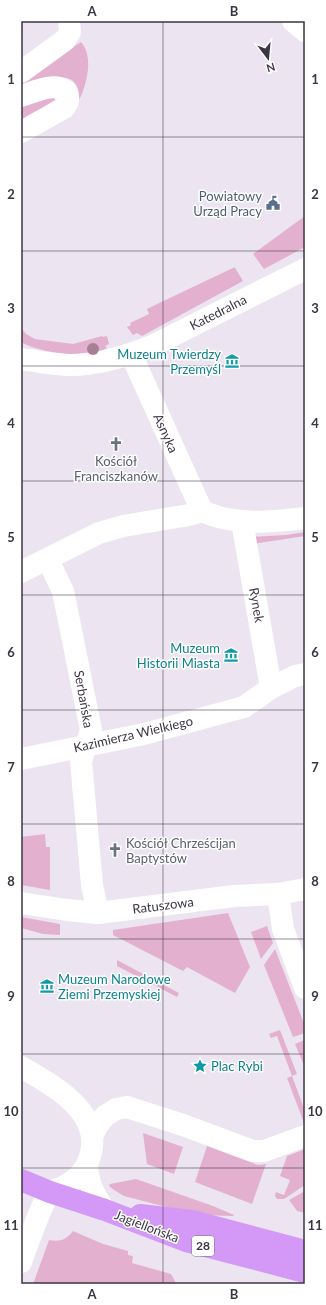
<svg xmlns="http://www.w3.org/2000/svg" width="326" height="1305" viewBox="0 0 326 1305" font-family="Lato,sans-serif">
<rect width="100%" height="100%" fill="#ece5f1"/>
<path fill="#e3b0d0" d="M81,42C94,56 87,85 79,100C79,95 79,89 76,85C67,68 34,85 21,90V82Z
M54,97L55,100L21,121V104Z
M305,216V247L264,269L253,254Z
M234,266L243,281L142,336L137,333L133,335L127,327L131,325L130,323L149,314L147,309L155,305L235,267Z
M21,328L26,334L35,339L73,344L102,336L103,337L107,336L109,344L105,346L107,348C91,361 37,352 21,342Z
M305,532V536L253,544L251,537L286,535Z
M45,834L46,847H50V890L21,885V837Z
M228,913L250,967L235,993L187,967L183,971L113,935V930Z
M21,917L60,924V935L43,934L21,928Z
M267,926L273,943L261,959L251,932Z
M275,949L305,1026V1033L293,1037L264,965Z
M117,960L179,993L177,997L117,966Z
M280,1030L297,1074L292,1076L305,1111L304,1123L287,1078L292,1076L277,1036L271,1038L269,1034Z
M305,1040V1068L295,1044Z
M143,1133L183,1147L174,1174L147,1164Z
M207,1146L258,1165L266,1164L252,1204L195,1182Z
M305,1149V1185L284,1199H277L275,1196L276,1192L284,1195L290,1180L280,1176L287,1156Z
M136,1179L213,1206L234,1215L233,1216L197,1215L124,1196L114,1190L109,1186L110,1184Z
M305,1191V1213L297,1211L289,1200Z
M73,1231L103,1244L128,1251V1255L133,1256L132,1263L171,1274L176,1283L182,1284H33L49,1240C60,1242 66,1240 73,1231Z"/>
<g fill="none" stroke-linecap="round" stroke-linejoin="round">
<path stroke="#fff" stroke-width="22" d="M293,21L305,31
M21,72L65,40L70,32L69,21
M21,96C35,92 53,82 66,91C70,98 69,102 64,108L21,132
M131,354L202,511
M21,359C37,361 54,365 70,365C98,365 127,356 152,346L305,269
M202,511C234,526 271,522 305,518
M242,521L271,688
M48,560L63,591L91,730L81,761L92,885L98,913
M21,572L99,533L123,526L189,515L202,511
M21,759L144,734L244,707L271,688L295,676L305,674
M278,894L283,929L305,988
M21,903L67,910L98,913L234,896L278,894L305,889
M21,1067C50,1083 101,1111 91,1152C90,1157 89,1162 86,1166C81,1175 71,1183 61,1188C58,1189 52,1190 50,1192C48,1194 46,1200 44,1203C35,1222 28,1242 21,1262
M92,1137L97,1126L105,1116L116,1109L127,1107L183,1125L253,1151H264L305,1136
M87,1165C88,1183 94,1196 105,1210"/>
<path stroke="#d499f7" stroke-width="22" d="M21,1180L50,1192L105,1210L186,1241L305,1272
M140,1215L192,1221L305,1251"/>
</g>
<circle fill="#a88096" cx="93" cy="349" r="6"/>
<path fill="none" stroke="#3c3543" stroke-width="1" stroke-opacity="0.55" d="M163,21V1284M21,137H305M21,251H305M21,366H305M21,481H305M21,595H305M21,710H305M21,824H305M21,939H305M21,1054H305M21,1168H305"/>
<defs>
<symbol id="civic-bare" viewBox="-9 -9 18 18"><path d="M-.6-6.5H3V-4.5H.6V-3L4-1V1h2V6H-6V1h2V-1L-.6-3ZM-1.2 2.5V6h2.4V2.5Z" fill="#5c6f8a" stroke="#fff" stroke-width="2.5" paint-order="stroke"/></symbol>
<symbol id="museum-bare" viewBox="-9 -9 18 18"><path d="M0-6L6-3V-2H-6V-3ZM-5-1h2V3h-2ZM-1-1h2V3h-2ZM3-1h2V3H3ZM-6 4H6V6H-6Z" fill="#0f9aa8" stroke="#fff" stroke-width="2.5" paint-order="stroke"/></symbol>
<symbol id="church-bare" viewBox="-9 -9 18 18"><path d="M-1.2-6h2.4v3.5h3.3v2.4h-3.3V6h-2.4V-.1h-3.3v-2.4h3.3Z" fill="#6b7280" stroke="#fff" stroke-width="2.5" paint-order="stroke"/></symbol>
<symbol id="sight-bare" viewBox="-9 -9 18 18"><path d="M0-6L1.8-2.2L6-1.7L2.9 1.2L3.7 5.4L0 3.3L-3.7 5.4L-2.9 1.2L-6-1.7L-1.8-2.2Z" fill="#0f9aa8" stroke="#fff" stroke-width="2.5" paint-order="stroke"/></symbol>
</defs>
<g fill-rule="evenodd">
<use href="#civic-bare" x="263" y="193" width="20" height="20"/>
<use href="#museum-bare" x="222" y="351" width="20" height="20"/>
<use href="#church-bare" x="106" y="434" width="20" height="20"/>
<use href="#museum-bare" x="221" y="645" width="20" height="20"/>
<use href="#church-bare" x="105" y="840" width="20" height="20"/>
<use href="#museum-bare" x="37" y="976" width="20" height="20"/>
<use href="#sight-bare" x="190" y="1056" width="20" height="20"/>
</g>
<g text-anchor="middle" stroke-width="3" stroke-linejoin="round" paint-order="stroke">
<rect fill="#fff" stroke="#76727b" stroke-width="1" x="192" y="1236" width="22" height="20" rx="3"/>
<g font-size="12" font-weight="bold" fill="#3c3543">
<text x="203" y="1250">28</text>
</g>
<g font-size="13" fill="#4e5e75" stroke="#fff" text-anchor="end">
<text x="262" y="201">Powiatowy<tspan x="262" dy="15">Urząd Pracy</tspan></text>
</g>
<g font-size="13" fill="#3c3543" stroke="#fff">
<text transform="translate(218 312) rotate(-27)" y="5">Katedralna</text>
<text transform="translate(166 433) rotate(66)" y="5">Asnyka</text>
<text transform="translate(257 605) rotate(80)" y="5">Rynek</text>
<text transform="translate(84 699) rotate(80)" y="5">Serbańska</text>
<text transform="translate(133 734) rotate(-13)" y="5">Kazimierza Wielkiego</text>
<text transform="translate(163 905) rotate(-7)" y="5">Ratuszowa</text>
<text transform="translate(147 1226) rotate(21)" y="5">Jagiellońska</text>
</g>
<g font-size="13" fill="#0d838f" stroke="#fff" text-anchor="end">
<text x="221" y="359">Muzeum Twierdzy<tspan x="221" dy="15">Przemyśl</tspan></text>
<text x="220" y="653">Muzeum<tspan x="220" dy="15">Historii Miasta</tspan></text>
<text x="58" y="984" text-anchor="start">Muzeum Narodowe<tspan x="58" dy="15">Ziemi Przemyskiej</tspan></text>
<text x="211" y="1071" text-anchor="start">Plac Rybi</text>
</g>
<g font-size="13" fill="#5b616d" stroke="#fff">
<text x="116" y="466">Kościół<tspan x="116" dy="15">Franciszkanów</tspan></text>
<text x="126" y="848" text-anchor="start">Kościół Chrześcijan<tspan x="126" dy="15">Baptystów</tspan></text>
</g>
</g>
<rect width="326" height="1305" fill="none" stroke="#ffffff" stroke-width="44"/>
<g transform="translate(268 58) rotate(164)" stroke="#ffffff" stroke-width="3" paint-order="stroke">
<path d="M0-3L7 15L0 10L-7 15Z" fill="#3c3543"/>
<text y="-6" font-size="11" font-weight="bold" text-anchor="middle" fill="#3c3543">N</text>
</g>
<rect x="22" y="22" width="282" height="1261" fill="none" stroke="#3c3543" stroke-width="1.5"/>
<g font-size="13" text-anchor="middle" font-weight="bold" fill="#3c3543">
<text x="92" y="16">A</text>
<text x="234" y="16">B</text>
<text x="11" y="84">1</text>
<text x="315" y="84">1</text>
<text x="11" y="199">2</text>
<text x="315" y="199">2</text>
<text x="11" y="313">3</text>
<text x="315" y="313">3</text>
<text x="11" y="428">4</text>
<text x="315" y="428">4</text>
<text x="11" y="542">5</text>
<text x="315" y="542">5</text>
<text x="11" y="657">6</text>
<text x="315" y="657">6</text>
<text x="11" y="772">7</text>
<text x="315" y="772">7</text>
<text x="11" y="886">8</text>
<text x="315" y="886">8</text>
<text x="11" y="1001">9</text>
<text x="315" y="1001">9</text>
<text x="11" y="1116">10</text>
<text x="315" y="1116">10</text>
<text x="11" y="1230">11</text>
<text x="315" y="1230">11</text>
<text x="92" y="1299">A</text>
<text x="234" y="1299">B</text>
</g>
</svg>
